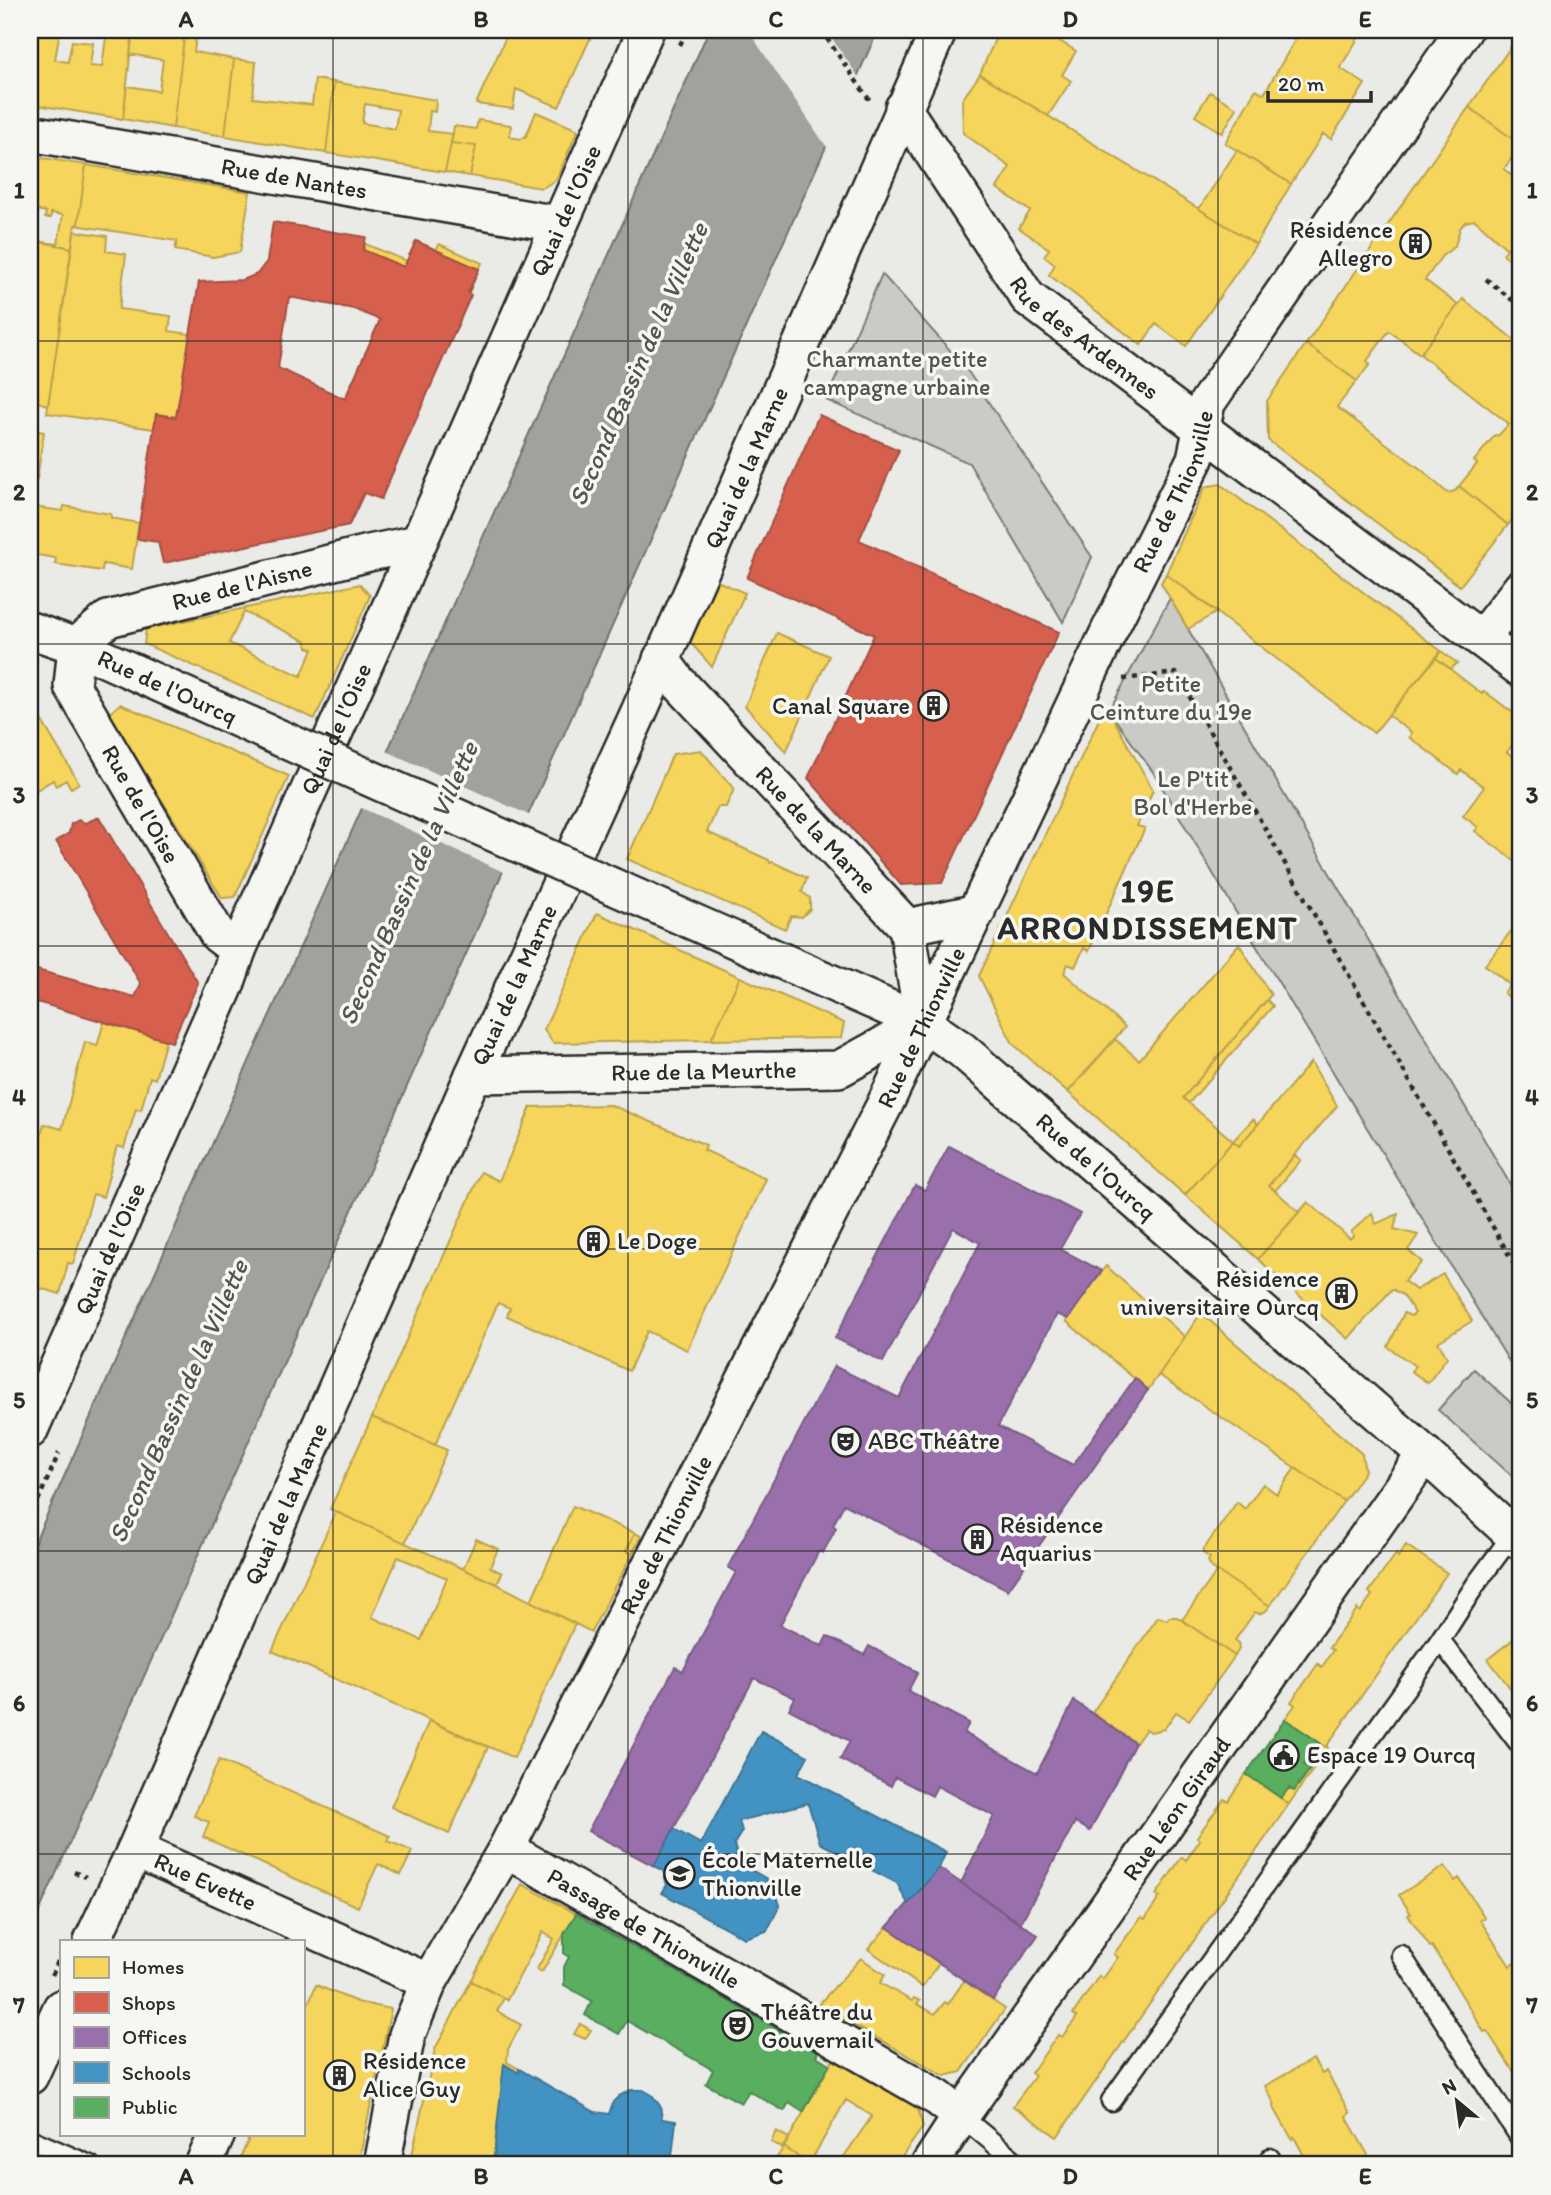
<svg xmlns="http://www.w3.org/2000/svg" width="1551" height="2195" viewBox="0 0 1551 2195" font-family="Itim,sans-serif">
<rect width="100%" height="100%" fill="#eaeae6"/>
<filter id="ink" filterUnits="userSpaceOnUse"><feTurbulence type="fractalNoise" baseFrequency=".0143" numOctaves="2"/><feDisplacementMap in="SourceGraphic" scale="14" xChannelSelector="R" yChannelSelector="G"/><feConvolveMatrix kernelMatrix="1 2 1 2 8 2 1 2 1" color-interpolation-filters="sRGB"/></filter>
<g filter="url(#ink)">
<path fill="#cacac7" stroke="#7a7a79" stroke-width="2" d="M882,274L965,367L1092,557L1063,622L969,463L826,400Z
M1170,598L1521,1203V1381L1240,919L1153,772L1109,711Z
M1474,1369L1521,1412V1484L1438,1410Z"/>
<path fill="#a1a19e" stroke="#727270" stroke-width="2" d="M709,30H878L30,1932V1553Z"/>
<path fill="#eaeae6" d="M748,30H826L860,79L828,149Z
M384,750L531,816L506,873L359,807Z"/>
<path fill="#f6d55c" stroke="#b9a24d" stroke-width="2" fill-rule="evenodd" d="M35,30H60L55,60L68,62L72,41L93,43L90,66L102,67L107,30H133L123,119L30,104V62Z
M133,30H185L173,128L123,119L127,86L159,91L163,60L130,54Z
M185,30H197L194,52L234,59L225,136L173,128Z
M509,30H594L559,107L516,89L513,109L476,104Z
M999,30H1041L1076,51L1062,75L1071,81L1048,116L980,74Z
M1277,30H1363L1340,68L1365,84L1331,139L1323,134L1291,184L1225,143L1256,89L1264,94L1295,40Z
M1521,32V145L1469,107Z
M234,59L256,62L253,98L312,105L315,79L334,82L326,153L225,136Z
M980,74L1256,244L1186,346L1156,324L1141,345L1049,275L1055,264L1044,256L1049,249L1019,228L1030,211L997,188L1010,167L963,133L962,100Z
M334,82L436,100L435,112L430,111L428,131L453,134L445,172L326,153ZM365,104L398,110L395,129L362,123Z
M1210,92L1237,108L1222,133L1195,116Z
M1469,107L1521,145L1504,169L1521,183V231L1507,249L1475,220L1465,222L1460,228L1455,246L1442,256L1425,280L1458,305L1420,354L1389,331L1367,361L1370,364L1357,381L1306,344Z
M536,112L578,130L556,180L542,188L470,176L476,146L451,143L454,126L476,129L478,120L511,125L510,137L521,139L526,136Z
M451,143L476,146L470,176L445,172Z
M1237,150L1291,184L1256,244L1199,209Z
M30,156L86,165L78,224L75,225L72,248L35,241L58,244L63,215L51,213V218H45L46,212L30,209Z
M86,165L250,192L240,252L213,257L175,250L177,241L75,225L78,224Z
M74,231L107,236L106,251L126,254L119,309L171,316L169,331L190,334L176,417L156,414L154,429L47,413Z
M1521,231V268L1503,254Z
M30,239L72,248L48,405L30,400V377L36,344L30,343Z
M416,241L479,269L381,499L313,469Z
M365,244L407,261L404,267L363,250Z
M439,244L482,263L479,269L436,250Z
M1463,299L1518,343L1515,347L1521,352V509L1508,525L1459,486L1477,464L1474,461L1495,435L1498,436L1509,424L1420,354Z
M1306,344L1357,381L1337,407L1422,470L1447,493L1455,491L1459,486L1508,525L1460,586L1268,440L1267,401Z
M30,429L44,432L37,479L30,477Z
M1220,484L1441,651L1374,733L1166,574L1205,487Z
M64,506L111,514V518L139,523L132,569L103,564L102,571L55,564L56,558L30,554V532L34,507L63,511Z
M1166,574L1217,612L1188,629L1161,583Z
M717,581L745,593L712,667L690,642Z
M360,584L370,596L315,719L144,644L146,629ZM244,612L306,641L307,647L313,649L301,676L229,643Z
M777,633L829,656L786,752L745,706Z
M1441,651L1457,663L1451,669L1436,658Z
M1436,658L1482,694L1484,691L1521,719V734L1507,752L1521,763V866L1475,831L1478,827L1463,816L1484,787L1461,770L1458,774L1409,737L1412,733L1388,715Z
M30,701L79,783L71,788L66,780L56,786L53,780L30,794Z
M120,704L289,776L235,897L222,898L109,714Z
M1109,711L1153,790L1137,826L1145,828L1089,951L1084,948L1075,967L1068,964L1064,973L1125,1027L1068,1092L1013,1044L979,976L1101,715Z
M701,750L734,789L726,807H718L707,832L769,860L770,863L773,862L807,878L802,892L810,898V909L802,917L791,916L785,929L627,859L673,754Z
M597,913L740,977L711,1040L553,1043L544,1030Z
M1515,926L1519,929L1521,926V1007L1504,993L1510,985L1485,965Z
M1239,944L1271,995L1183,1098L1233,1141L1185,1195L1068,1092L1115,1039L1139,1060Z
M740,977L844,1023L841,1038L711,1040Z
M1267,1000L1273,1006L1189,1103L1183,1098Z
M104,1022L166,1040L155,1079L150,1077L141,1110L136,1109L124,1148L117,1146L103,1197L93,1194L73,1264L68,1263L60,1294L30,1285V1176L44,1124L62,1129L85,1042L97,1046Z
M1311,1062L1337,1106L1269,1185L1299,1212L1258,1259L1185,1195L1233,1141L1239,1146Z
M611,1105L706,1145L704,1150L766,1179L687,1350L647,1331L629,1371L507,1316L510,1308L498,1303L435,1445L372,1417L481,1172L499,1181L531,1107Z
M1253,1119L1258,1124L1239,1146L1233,1141Z
M1295,1155L1301,1160L1275,1191L1269,1185Z
M1308,1202L1350,1239L1354,1235L1351,1232L1372,1213L1376,1224L1398,1214L1394,1229L1418,1235L1408,1250L1422,1262L1404,1281L1416,1290L1443,1274L1472,1321L1438,1342L1447,1357L1428,1383L1411,1371L1415,1366L1388,1347L1404,1313L1411,1316L1415,1313L1403,1295L1392,1289L1348,1339L1258,1259Z
M1106,1266L1185,1337L1148,1390L1066,1321Z
M1201,1313L1362,1454L1365,1471L1344,1501L1159,1375Z
M372,1417L447,1450L405,1543L330,1509Z
M1295,1468L1344,1501L1270,1606L1211,1567L1208,1561L1210,1558L1203,1553V1550L1237,1502L1245,1509L1263,1484L1277,1494Z
M573,1506L635,1533L626,1551L632,1554L591,1632L531,1601Z
M336,1512L497,1584L575,1624L514,1758L272,1651ZM398,1557L447,1578L421,1640L372,1617Z
M635,1533L641,1536L632,1554L626,1551Z
M476,1539L498,1549L490,1567L502,1573L497,1584L463,1569Z
M1406,1545L1447,1573L1326,1747L1285,1719L1295,1705L1291,1702L1318,1664L1322,1667L1333,1650L1329,1648L1357,1609L1360,1612L1372,1595L1369,1592L1396,1554L1398,1557Z
M1217,1571L1270,1606L1266,1611L1259,1614L1255,1612L1235,1640L1238,1642L1239,1649L1235,1656L1182,1620Z
M1158,1617L1167,1620L1169,1617H1177L1235,1656L1189,1720L1176,1712L1164,1729L1151,1732L1146,1729L1136,1743L1092,1713Z
M1521,1633V1702L1488,1659Z
M429,1721L488,1747L449,1834L391,1807Z
M1320,1743L1328,1748L1289,1804L1281,1798L1289,1788L1294,1791L1310,1769L1304,1765Z
M219,1760L390,1836L388,1841L412,1851L401,1875L378,1864L358,1907L203,1837L209,1822L194,1816Z
M1246,1774L1289,1804L1057,2137L1013,2106L1035,2076L1031,2073L1058,2035L1062,2037L1077,2017L1073,2014L1099,1976L1103,1979L1118,1957L1114,1954L1141,1917L1145,1919L1160,1897L1156,1895L1182,1857L1186,1860L1200,1840L1197,1837L1224,1799L1228,1801Z
M1445,1866L1455,1881L1459,1878L1485,1918L1480,1920L1510,1966L1514,1963L1521,1974V2089L1519,2085L1521,2083L1487,2031L1484,2032L1432,1946L1430,1947L1408,1915L1411,1914L1399,1895Z
M522,1884L576,1914L542,1972L537,1969L554,1939L543,1932L507,2000L471,1981Z
M887,1927L939,1963L922,1987L868,1949Z
M861,1958L885,1975L880,1983L912,2001L914,1998L920,2001L917,2004L935,2014L945,2002L948,2004L964,1981L1005,2009L961,2072L945,2076L818,2005Z
M471,1981L504,1998L497,2011L521,2025L508,2049L507,2062L519,2069V2073L504,2064L493,2165H435L411,2160L435,2049Z
M316,1985L357,2002L391,2009L358,2165H237L251,2134H303V2016Z
M580,2024L591,2030L585,2039L574,2034Z
M1313,2059L1322,2074L1326,2071L1350,2113L1346,2116L1373,2164L1377,2161L1379,2165H1309L1294,2137L1292,2139L1273,2106L1275,2105L1265,2086Z
M833,2060L918,2109L923,2127L896,2165H838L872,2116L846,2100L809,2164L784,2147Z
M776,2131L789,2138L782,2148L771,2142Z
M784,2147L809,2164L810,2165H780L776,2159Z"/>
<path fill="#d6604d" stroke="#a35043" stroke-width="2" fill-rule="evenodd" d="M273,222L366,237L363,250L404,267L416,241L479,269L468,293L471,295L381,499L364,493L349,525L163,563L158,542L137,539L156,414L176,417L199,282L243,280L257,274L267,261ZM289,297L354,309L380,320L345,399L278,368Z
M819,415L899,450L859,540L1059,632L942,883L901,885L808,778L874,635L747,578Z
M99,817L198,983L172,1042L30,1000V968L135,997L141,984L56,841L69,833L71,824L79,820L85,823Z"/>
<path fill="#9970ab" stroke="#785b85" stroke-width="2" d="M949,1146L1080,1214L1060,1249L1102,1271L1068,1319L1057,1314L998,1426L1073,1465L1135,1378L1148,1390L1008,1590L844,1504L833,1525L836,1528L823,1553L819,1551L780,1625L822,1646L827,1636L864,1655L869,1646L918,1672L908,1691L969,1723L964,1733L1037,1773L1074,1701L1135,1743L1090,1831L1075,1822L1020,1924L961,1883L994,1816L937,1786L932,1796L895,1777L891,1786L840,1759L850,1741L789,1709L795,1698L754,1678L654,1866L588,1831L675,1667L683,1671L736,1572L728,1567L834,1366L899,1398L980,1243L953,1228L883,1362L835,1338L915,1185L925,1190Z
M939,1868L1038,1935L993,2000L887,1927Z"/>
<path fill="#4393c3" stroke="#3c7495" stroke-width="2" d="M761,1731L808,1756L798,1774L946,1852L939,1868L908,1904L897,1883L820,1843L808,1803L739,1821L742,1831L734,1844L739,1863L772,1882L780,1905L767,1931L744,1938L662,1893L667,1885L663,1871L654,1866L674,1829L701,1844Z
M504,2064L519,2073V2069L595,2112L609,2114L613,2102L619,2096L631,2090H643L652,2095L660,2106L662,2119L676,2121L671,2165H493Z"/>
<path fill="#5aae61" stroke="#4c8751" stroke-width="2" d="M1285,1719L1320,1743L1304,1765L1310,1769L1294,1791L1289,1788L1281,1798L1246,1774Z
M576,1914L818,2052L816,2056L830,2064L803,2112L789,2103L784,2111L749,2091L741,2103L706,2084L713,2070L627,2021L619,2034L585,2015L592,2001L564,1985V1967L569,1957L564,1954V1934Z"/>
<g fill="none" stroke-linecap="round" stroke-linejoin="round">
<defs>
<path id="service" d="M1440,1640L1521,1746
M1401,1955L1521,2139
M1111,2101L1440,1640L1476,1584L1513,1534
M961,2116L1020,2165
M30,2139L90,2165
M1270,2158L1274,2165"/>
<g id="minor">
<path id="s1" d="M903,108L1028,298L1521,669"/>
<path id="s2" d="M30,133L558,224"/>
<path id="s3" d="M30,630L76,646L302,748"/>
<path d="M1481,639L1521,588"/>
<path id="s4" d="M661,659L678,682L907,927L923,1023"/>
<path id="s5" d="M612,886L923,1023L962,1050L1425,1454L1521,1542"/>
<path d="M907,927L977,912"/>
<path id="s6" d="M238,950L218,935L72,686L76,646L108,619L369,553L418,543"/>
<path id="s7" d="M473,1075L839,1069L923,1023"/>
<path id="s8" d="M30,1430L226,985L238,950L646,30"/>
<path id="s9" d="M506,1849L938,2098L961,2116"/>
<path id="s10" d="M135,1850L429,1982"/>
<path id="s11" d="M92,1941L135,1850L473,1075L638,714L939,30"/>
<path d="M30,2076L61,2008"/>
<path d="M203,2165L217,2134"/>
<path id="s12" d="M382,2165L407,2035L429,1982L506,1849L885,1104L1109,631L1195,459L1207,403L1464,30"/>
<path id="s13" d="M929,2165L961,2116L1425,1454"/>
</g>
</defs>
<use href="#service" stroke="#2b2b2b" stroke-width="23"/>
<use href="#minor" stroke="#2b2b2b" stroke-width="40"/>
<path stroke="#2b2b2b" stroke-width="4.5" stroke-dasharray="5 5" stroke-linecap="butt" d="M821,30L868,98L871,95
M680,45L687,30
M1486,279L1521,307
M1123,679L1176,673L1521,1276
M30,1481L38,1463
M30,1519L59,1453
M74,1872L86,1877
M52,1975L61,1954"/>
<use href="#service" stroke="#f6f6f2" stroke-width="18"/>
<use href="#minor" stroke="#f6f6f2" stroke-width="35"/>
<defs>
<path id="minor-bridge" d="M302,748L612,886"/>
</defs>
<use href="#minor-bridge" stroke="#2b2b2b" stroke-width="40" stroke-linecap="butt"/>
<use href="#minor-bridge" stroke="#f6f6f2" stroke-width="35"/>
</g>
</g>
<path fill="none" stroke="#2b2b2b" stroke-width="2" stroke-opacity="0.55" d="M333,30V2165M628,30V2165M923,30V2165M1218,30V2165M30,341H1521M30,644H1521M30,946H1521M30,1249H1521M30,1551H1521M30,1854H1521"/>
<defs>
<symbol id="building-ring" viewBox="-11 -11 22 22"><circle r="9.5" fill="#f6f6f2" stroke="#2b2b2b" stroke-width="1.5"/><path d="M-4-6H4V6H1V3H-1V6H-4ZM-2.5-4.3h1.7v1.8h-1.7ZM.8-4.3h1.7v1.8H.8ZM-2.5-1h1.7V.8h-1.7ZM.8-1h1.7V.8H.8Z" fill="#2b2b2b"/></symbol>
<symbol id="theatre-ring" viewBox="-11 -11 22 22"><circle r="9.5" fill="#f6f6f2" stroke="#2b2b2b" stroke-width="1.5"/><path d="M-5-5.5Q0-4 5-5.5V0Q5 5 0 6Q-5 5-5 0ZM-3.3-2.5H-1v1.5H-3.3ZM1-2.5H3.3v1.5H1ZM-2.8 1Q0 5.5 2.8 1Z" fill="#2b2b2b"/></symbol>
<symbol id="civic-ring" viewBox="-11 -11 22 22"><circle r="9.5" fill="#f6f6f2" stroke="#2b2b2b" stroke-width="1.5"/><path d="M-.6-6.5H3V-4.5H.6V-3L4-1V1h2V6H-6V1h2V-1L-.6-3ZM-1.2 2.5V6h2.4V2.5Z" fill="#2b2b2b"/></symbol>
<symbol id="school-ring" viewBox="-11 -11 22 22"><circle r="9.5" fill="#f6f6f2" stroke="#2b2b2b" stroke-width="1.5"/><path d="M0-5L7-2L0 1L-7-2ZM-4 1L0 2.5L4 1V4Q0 6-4 4Z" fill="#2b2b2b"/></symbol>
</defs>
<g fill-rule="evenodd">
<use href="#building-ring" x="1398" y="226" width="35" height="35"/>
<use href="#building-ring" x="916" y="688" width="35" height="35"/>
<use href="#building-ring" x="576" y="1224" width="35" height="35"/>
<use href="#building-ring" x="1324" y="1276" width="35" height="35"/>
<use href="#theatre-ring" x="828" y="1424" width="35" height="35"/>
<use href="#building-ring" x="960" y="1522" width="35" height="35"/>
<use href="#civic-ring" x="1266" y="1738" width="35" height="35"/>
<use href="#school-ring" x="662" y="1856" width="35" height="35"/>
<use href="#theatre-ring" x="720" y="2008" width="35" height="35"/>
<use href="#building-ring" x="322" y="2058" width="35" height="35"/>
</g>
<g text-anchor="middle" stroke-width="7" stroke-linejoin="round" paint-order="stroke">
<g font-size="24" fill="#2b2b2b" stroke="#f6f6f2">
<text dy="8" stroke="none"><textPath href="#s2" startOffset="268">Rue de Nantes</textPath></text>
<text dy="8" stroke="none"><textPath href="#s8" startOffset="1332">Quai de l'Oise</textPath></text>
<text dy="8" stroke="none"><textPath href="#s1" startOffset="296">Rue des Ardennes</textPath></text>
<text dy="8" stroke="none"><textPath href="#s11" startOffset="1612">Quai de la Marne</textPath></text>
<text dy="8" stroke="none"><textPath href="#s12" startOffset="1857">Rue de Thionville</textPath></text>
<text dy="8" stroke="none"><textPath href="#s6" startOffset="534">Rue de l'Aisne</textPath></text>
<text dy="8" stroke="none"><textPath href="#s3" startOffset="149">Rue de l'Ourcq</textPath></text>
<text dy="8" stroke="none"><textPath href="#s8" startOffset="765">Quai de l'Oise</textPath></text>
<text transform="translate(141 804) rotate(60)" y="8">Rue de l'Oise</text>
<text dy="8" stroke="none"><textPath href="#s4" startOffset="231">Rue de la Marne</textPath></text>
<text dy="8" stroke="none"><textPath href="#s11" startOffset="1045">Quai de la Marne</textPath></text>
<text dy="8" stroke="none"><textPath href="#s12" startOffset="1264">Rue de Thionville</textPath></text>
<text dy="8" stroke="none"><textPath href="#s7" startOffset="231">Rue de la Meurthe</textPath></text>
<text dy="8" stroke="none"><textPath href="#s5" startOffset="565">Rue de l'Ourcq</textPath></text>
<text dy="8" stroke="none"><textPath href="#s8" startOffset="198">Quai de l'Oise</textPath></text>
<text dy="8" stroke="none"><textPath href="#s11" startOffset="478">Quai de la Marne</textPath></text>
<text dy="8" stroke="none"><textPath href="#s12" startOffset="696">Rue de Thionville</textPath></text>
<text dy="8" stroke="none"><textPath href="#s13" startOffset="434">Rue Léon Giraud</textPath></text>
<text dy="8" stroke="none"><textPath href="#s10" startOffset="77">Rue Evette</textPath></text>
<text dy="8" stroke="none"><textPath href="#s9" startOffset="159">Passage de Thionville</textPath></text>
</g>
<g font-size="24" fill="#2b2b2b" stroke="#f6f6f2" text-anchor="start">
<text x="1393" y="238" text-anchor="end">Résidence<tspan x="1393" dy="28">Allegro</tspan></text>
<text x="910" y="714" text-anchor="end">Canal Square</text>
<text x="617" y="1249">Le Doge</text>
<text x="1319" y="1287" text-anchor="end">Résidence<tspan x="1319" dy="28">universitaire Ourcq</tspan></text>
<text x="868" y="1449">ABC Théâtre</text>
<text x="1000" y="1533">Résidence<tspan x="1000" dy="28">Aquarius</tspan></text>
<text x="1307" y="1763">Espace 19 Ourcq</text>
<text x="702" y="1868">École Maternelle<tspan x="702" dy="28">Thionville</tspan></text>
<text x="761" y="2020">Théâtre du<tspan x="761" dy="28">Gouvernail</tspan></text>
<text x="363" y="2069">Résidence<tspan x="363" dy="28">Alice Guy</tspan></text>
</g>
<g font-size="24" fill="#535352" stroke="#f6f6f2">
<text x="897" y="367">Charmante petite<tspan x="897" dy="28">campagne urbaine</tspan></text>
<text x="1171" y="692">Petite<tspan x="1171" dy="28">Ceinture du 19e</tspan></text>
<text x="1193" y="787">Le P'tit<tspan x="1193" dy="28">Bol d'Herbe</tspan></text>
</g>
<g font-size="26" font-style="italic" fill="#545453" stroke="#f6f6f2">
<text transform="translate(638 364) rotate(-66)" y="9">Second Bassin de la Villette</text>
<text transform="translate(408 883) rotate(-66)" y="9">Second Bassin de la Villette</text>
<text transform="translate(178 1401) rotate(-66)" y="9">Second Bassin de la Villette</text>
</g>
<g font-size="32" font-weight="bold" letter-spacing="2" fill="#2b2b2b" stroke="#f6f6f2">
<text x="1148" y="902">19E<tspan x="1148" dy="37">ARRONDISSEMENT</tspan></text>
</g>
</g>
<rect width="1551" height="2195" fill="none" stroke="#f6f6f2" stroke-width="77"/>
<rect x="60" y="1940" width="245" height="196" fill="#f6f6f2" stroke="#a5a5a2" stroke-width="2"/>
<rect x="74" y="1957" width="35" height="21" fill="#f6d55c" stroke="#a5a5a2" stroke-width="2"/>
<text x="122" y="1974" font-size="21" fill="#2b2b2b">Homes</text>
<rect x="74" y="1992" width="35" height="21" fill="#d6604d" stroke="#a5a5a2" stroke-width="2"/>
<text x="122" y="2010" font-size="21" fill="#2b2b2b">Shops</text>
<rect x="74" y="2027" width="35" height="21" fill="#9970ab" stroke="#a5a5a2" stroke-width="2"/>
<text x="122" y="2044" font-size="21" fill="#2b2b2b">Offices</text>
<rect x="74" y="2062" width="35" height="21" fill="#4393c3" stroke="#a5a5a2" stroke-width="2"/>
<text x="122" y="2080" font-size="21" fill="#2b2b2b">Schools</text>
<rect x="74" y="2097" width="35" height="21" fill="#5aae61" stroke="#a5a5a2" stroke-width="2"/>
<text x="122" y="2114" font-size="21" fill="#2b2b2b">Public</text>
<g transform="translate(1457 2101) rotate(331)" stroke="#f6f6f2" stroke-width="5" paint-order="stroke">
<path d="M0-5L12 26L0 18L-12 26Z" fill="#2b2b2b"/>
<text y="-10" font-size="19" font-weight="bold" text-anchor="middle" fill="#2b2b2b">N</text>
</g>
<path d="M1268 91v10h103v-10" fill="none" stroke="#2b2b2b" stroke-width="3.5"/>
<text x="1278" y="91" font-size="21" fill="#2b2b2b" stroke="#f6f6f2" stroke-width="5" paint-order="stroke">20 m</text>
<rect x="38" y="38" width="1474" height="2118" fill="none" stroke="#2b2b2b" stroke-width="2.5"/>
<g font-size="23" text-anchor="middle" font-weight="bold" fill="#2b2b2b">
<text x="186" y="27">A</text>
<text x="481" y="27">B</text>
<text x="776" y="27">C</text>
<text x="1070" y="27">D</text>
<text x="1365" y="27">E</text>
<text x="19" y="198">1</text>
<text x="1532" y="198">1</text>
<text x="19" y="500">2</text>
<text x="1532" y="500">2</text>
<text x="19" y="803">3</text>
<text x="1532" y="803">3</text>
<text x="19" y="1105">4</text>
<text x="1532" y="1105">4</text>
<text x="19" y="1408">5</text>
<text x="1532" y="1408">5</text>
<text x="19" y="1711">6</text>
<text x="1532" y="1711">6</text>
<text x="19" y="2013">7</text>
<text x="1532" y="2013">7</text>
<text x="186" y="2184">A</text>
<text x="481" y="2184">B</text>
<text x="776" y="2184">C</text>
<text x="1070" y="2184">D</text>
<text x="1365" y="2184">E</text>
</g>
</svg>
